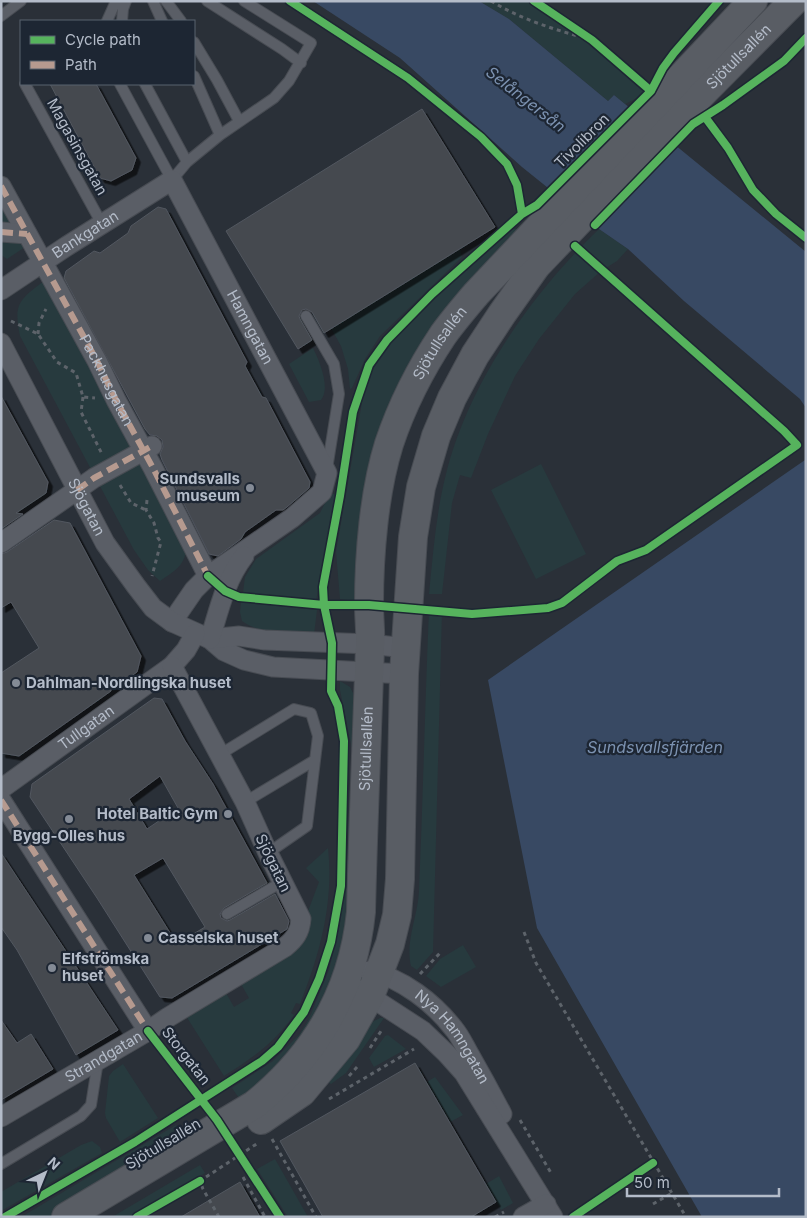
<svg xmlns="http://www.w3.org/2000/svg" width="807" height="1218" viewBox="0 0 807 1218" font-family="Inter,sans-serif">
<defs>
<filter id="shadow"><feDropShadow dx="4.5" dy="4.5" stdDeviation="0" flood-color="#0009"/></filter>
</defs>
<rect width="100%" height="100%" fill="#2a3038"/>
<path fill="#273a3e" d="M479,1H534L592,40L651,91L625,104L614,95L608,101L509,19Z
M1,200L25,247L7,259L1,255Z
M524,228L426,343L360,602L340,599L336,552L364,391L372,370L389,345L437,297L513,229Z
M599,229L628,249L617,261L601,271L575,294L539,339L515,376L488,434L471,478L460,475L452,503L442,594H429C433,554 436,513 446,474C469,382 532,293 599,229Z
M460,249L462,257L380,336L365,359L352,388L350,389L348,369L341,346L331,328Z
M45,280L186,552C183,567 173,572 160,581L148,570L134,550L20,336C13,302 20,300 45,280Z
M313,348C319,360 331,388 321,400L309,402L289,364Z
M541,464L586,554L536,579L491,490Z
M330,493L337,495L316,601L243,593L245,577L256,559L320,513Z
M241,602L317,610L314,634C289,634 264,636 242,621L240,612Z
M429,610L442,611L433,952L417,970L411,966C405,941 418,916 419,891C423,798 425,704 429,610Z
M340,681L350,687L353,693L360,747L345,944L319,1020L243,1104L232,1088L273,1061L299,1035L309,1019L329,970L339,928L343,888L347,863L352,749L340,690Z
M328,848C334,902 320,954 300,1004L296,1003L291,1013L294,1015C273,1044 254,1057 224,1076L186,1016L226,993L234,1007L249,998L241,984L307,914L319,882L306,868Z
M463,945L476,967L441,987L426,976L440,959Z
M380,1018H384L346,1073L331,1084L327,1081L370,1023Z
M388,1035L406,1049L374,1067L369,1058L385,1036Z
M123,1064L158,1118L120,1142L106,1118L105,1113L109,1076L113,1071Z
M435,1077L463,1115L450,1122L427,1082Z
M176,1125L185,1139L56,1217H21Z
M92,1141L100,1147L102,1153L1,1211V1192L81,1145Z
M275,1159L308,1217H288L257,1169Z
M200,1165L205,1173L130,1217H112Z
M499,1176L513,1203L501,1210L486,1184Z"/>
<path fill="#384963" d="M313,1H479L509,19L608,101L614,95L806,252V408L800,399L684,301L628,249L599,229L522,167L400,58Z
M805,460L806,1217H702L537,928L488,680Z"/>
<path fill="#444950" stroke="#52575f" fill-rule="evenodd" filter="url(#shadow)" d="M50,84H96L136,158L132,170L111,181L100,178Z
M422,109L495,227L324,333L312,312L306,309L302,310L299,316L300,319L312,340L298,349L226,231Z
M158,207L166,209L247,362L245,366L262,397L266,398L310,482L309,488L287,507L283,510H276L245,532L241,539L218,556L209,554L162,460L160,454L163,447L162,440L157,436L150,435L145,429L64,278L66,271L94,251L100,253L128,233L131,226Z
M1,396L48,482L46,493L16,513L23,514L1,529Z
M54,520L70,523L141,656L137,672L110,691H111L19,756L1,753V673L39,648L11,602L1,608V554L7,552Z
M154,698L162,699L185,741L213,784L267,883L224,908L220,914L221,918L227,921L230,920L275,894L289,921L287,929L172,998L160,997L97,898L30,797L32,784ZM160,776L178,808L147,829L129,799ZM163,858L205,927L177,944L134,875Z
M1,853L118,1030L76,1055L17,950L1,927Z
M1,1020L17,1043L31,1034L53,1069L1,1100Z
M415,1063L496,1202L471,1217H323L280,1141Z
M240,1182L260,1217H181Z"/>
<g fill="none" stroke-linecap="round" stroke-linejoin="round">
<defs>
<path id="lane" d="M153,1L162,21
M166,1L181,21
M207,1L282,49L301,63
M1,16L21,1
M107,21L116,1
M122,21L123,9L126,1
M194,42L217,80L239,121
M194,76L220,135
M25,84L102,224
M120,84L172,180L187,162L220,135L274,98L289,81L311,43L244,1
M145,84L187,162
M306,316L334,364L339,394L327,469
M219,755L294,709L311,713L318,736L307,826L268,853
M245,802L315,760
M227,914L282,882
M1,1164L81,1116L91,1105L98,1061"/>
<g id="street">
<path d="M1,186L97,361L116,400L153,468L208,576"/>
<path d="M1,232L27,234"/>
<path id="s1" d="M1,290L67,246L172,180L327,473L322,492L292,518L208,576L194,590L172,622"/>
<path id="s2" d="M1,343L105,543L136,586L153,608L172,622L210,639L224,651L244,660L273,667L404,674"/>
<path d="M1,543L94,478L152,446"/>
<path d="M210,639L239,636L264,640L370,644L405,648"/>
<path d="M210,639C219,610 225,581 244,556"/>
<path id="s3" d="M1,789L172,666L186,650L195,634"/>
<path d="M1,800L148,1031"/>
<path id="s4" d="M369,971C402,978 434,1003 454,1029C460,1036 464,1045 468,1052C480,1073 491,1093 502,1114"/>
<path d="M360,990L423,1031L447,1054L464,1073L553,1217"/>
<path id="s5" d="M1,1117L148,1031L167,1018L285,947C295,939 300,932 301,919L268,853L245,802L172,666"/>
<path d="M523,1217L546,1204"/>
</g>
<g id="secondary">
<path id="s6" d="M261,1120L302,1092L346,1039L370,996L390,944L397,915L400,879L404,674L413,537L421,487L436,436L452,398L475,355L502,314L536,266L662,134L794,1"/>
<path id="s7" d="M66,1217L254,1105C316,1055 353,991 361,912C363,824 367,735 370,647C371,633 369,619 369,605C369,555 374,492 389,444C402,405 421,368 443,335C453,321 465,307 476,294L753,1"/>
</g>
</defs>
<use href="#lane" stroke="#484c53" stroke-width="12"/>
<use href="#street" stroke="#484c53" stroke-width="21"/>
<use href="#secondary" stroke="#484c53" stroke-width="30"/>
<path stroke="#5d636a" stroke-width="3" stroke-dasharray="4 4" stroke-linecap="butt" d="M491,1C522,20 556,30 592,40
M11,321L38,334L57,362L76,373L83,397L95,398
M38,334L39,323L46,309
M83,397L81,412L102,454
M120,485L131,503L146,510
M147,500L146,510L154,523L158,538L161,542L152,576
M524,932L536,963L686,1217
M420,974L440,953
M370,1048L383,1028
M349,1076L358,1066
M329,1099L414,1049
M520,1120L551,1173
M272,1139L316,1217
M243,1177L265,1217
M653,1204L672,1193
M219,1217L203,1189L200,1181L258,1143
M495,1217L504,1212"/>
<use href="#lane" stroke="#5a5e66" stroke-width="10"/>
<use href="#street" stroke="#5a5e66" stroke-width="19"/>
<use href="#secondary" stroke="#595d64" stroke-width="28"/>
<g stroke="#b69a8f" stroke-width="6" stroke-dasharray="12 6" stroke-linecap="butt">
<path id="s8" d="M1,186L97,361L116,400L153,468L208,576"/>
<path d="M1,232L27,234"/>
<path d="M77,490L94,478L152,446"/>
<path d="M1,800L148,1031"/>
</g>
<defs>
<path id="cycleway" d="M290,1L408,78L481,137L507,164L517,185L522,214
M534,1L592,40L651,91
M705,117L728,148L753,190L776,214L806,238
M595,225L693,124L723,105L784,61L806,38
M208,576L225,591L239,597L324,605H369L472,614L548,608L562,603L617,561L646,550L797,445L784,431L575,246
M148,1031L217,1120L280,1217
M5,1217L135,1142L262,1061L278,1047L304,1012L319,979L331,942L341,886L344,741L338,706L331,691L332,643L324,605L323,587L340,496L353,412L369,365L387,340L432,294L522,214L537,205L651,91L663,68L674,53L719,1
M137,1217L200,1181
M573,1217L653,1163"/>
</defs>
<use href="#cycleway" stroke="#1d2633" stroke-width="11"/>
<use href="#cycleway" stroke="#56b35d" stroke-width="8"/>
</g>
<g fill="#848b96" stroke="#1d2633" stroke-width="2">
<circle cx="250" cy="488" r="5"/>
<circle cx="16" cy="683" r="5"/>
<circle cx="228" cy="814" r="5"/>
<circle cx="69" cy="819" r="5"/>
<circle cx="148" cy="938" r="5"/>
<circle cx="52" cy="968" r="5"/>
</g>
<g text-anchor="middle" stroke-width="4.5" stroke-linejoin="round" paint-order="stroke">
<g font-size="15" fill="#b4bcc9" stroke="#1d2633">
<text dy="5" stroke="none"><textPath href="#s6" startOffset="1225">Sjötullsallén</textPath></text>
<text transform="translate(582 141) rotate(-45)" y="5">Tivolibron</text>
<text transform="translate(77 147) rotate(61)" y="5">Magasinsgatan</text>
<text dy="5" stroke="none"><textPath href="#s1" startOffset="101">Bankgatan</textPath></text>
<text dy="5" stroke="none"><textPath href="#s1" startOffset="370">Hamngatan</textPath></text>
<text dy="5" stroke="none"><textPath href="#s7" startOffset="1029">Sjötullsallén</textPath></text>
<text dy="5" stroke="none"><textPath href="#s8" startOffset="221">Packhusgatan</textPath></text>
<text dy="5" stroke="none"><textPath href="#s2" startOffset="185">Sjögatan</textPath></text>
<text dy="5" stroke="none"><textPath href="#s3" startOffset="105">Tullgatan</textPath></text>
<text dy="5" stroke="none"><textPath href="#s7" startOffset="609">Sjötullsallén</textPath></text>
<text transform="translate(273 863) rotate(64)" y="5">Sjögatan</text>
<text dy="5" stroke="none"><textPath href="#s4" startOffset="110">Nya Hamngatan</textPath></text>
<text transform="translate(186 1056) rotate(52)" y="5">Storgatan</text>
<text dy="5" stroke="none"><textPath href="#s5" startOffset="119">Strandgatan</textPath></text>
<text transform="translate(163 1144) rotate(-31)" y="5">Sjötullsallén</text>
</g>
<g font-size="15" font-weight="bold" fill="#b4bcc9" stroke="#1d2633" text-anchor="start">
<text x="240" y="484" text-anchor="end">Sundsvalls<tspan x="240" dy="17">museum</tspan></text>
<text x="26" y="688">Dahlman-Nordlingska huset</text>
<text x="218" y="819" text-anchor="end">Hotel Baltic Gym</text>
<text x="69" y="841" text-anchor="middle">Bygg-Olles hus</text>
<text x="158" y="943">Casselska huset</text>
<text x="62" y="964">Elfströmska<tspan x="62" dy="17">huset</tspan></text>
</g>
<g font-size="16" font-style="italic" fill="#7c92b1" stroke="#1d2633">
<text transform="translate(526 99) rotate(38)" y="6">Selångersån</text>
<text x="655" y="753">Sundsvallsfjärden</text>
</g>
</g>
<rect width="807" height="1218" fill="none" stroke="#b4bcc9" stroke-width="5"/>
<rect x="20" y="20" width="175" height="65" fill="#1d2633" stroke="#59626f"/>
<rect x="30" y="36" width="25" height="8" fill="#56b35d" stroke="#59626f"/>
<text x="65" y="45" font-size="15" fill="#b4bcc9">Cycle path</text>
<rect x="30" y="61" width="25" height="8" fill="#b69a8f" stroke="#59626f"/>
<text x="65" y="70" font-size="15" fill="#b4bcc9">Path</text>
<g transform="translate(45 1173) rotate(43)" stroke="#1d2633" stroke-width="4" paint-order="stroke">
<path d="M0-4L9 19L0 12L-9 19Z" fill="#b4bcc9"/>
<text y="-8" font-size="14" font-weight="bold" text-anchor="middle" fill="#b4bcc9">N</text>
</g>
<path d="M627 1188v8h152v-8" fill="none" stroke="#b4bcc9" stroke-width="2.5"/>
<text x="634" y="1188" font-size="15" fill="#b4bcc9" stroke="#1d2633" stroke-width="4" paint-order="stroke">50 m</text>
</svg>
